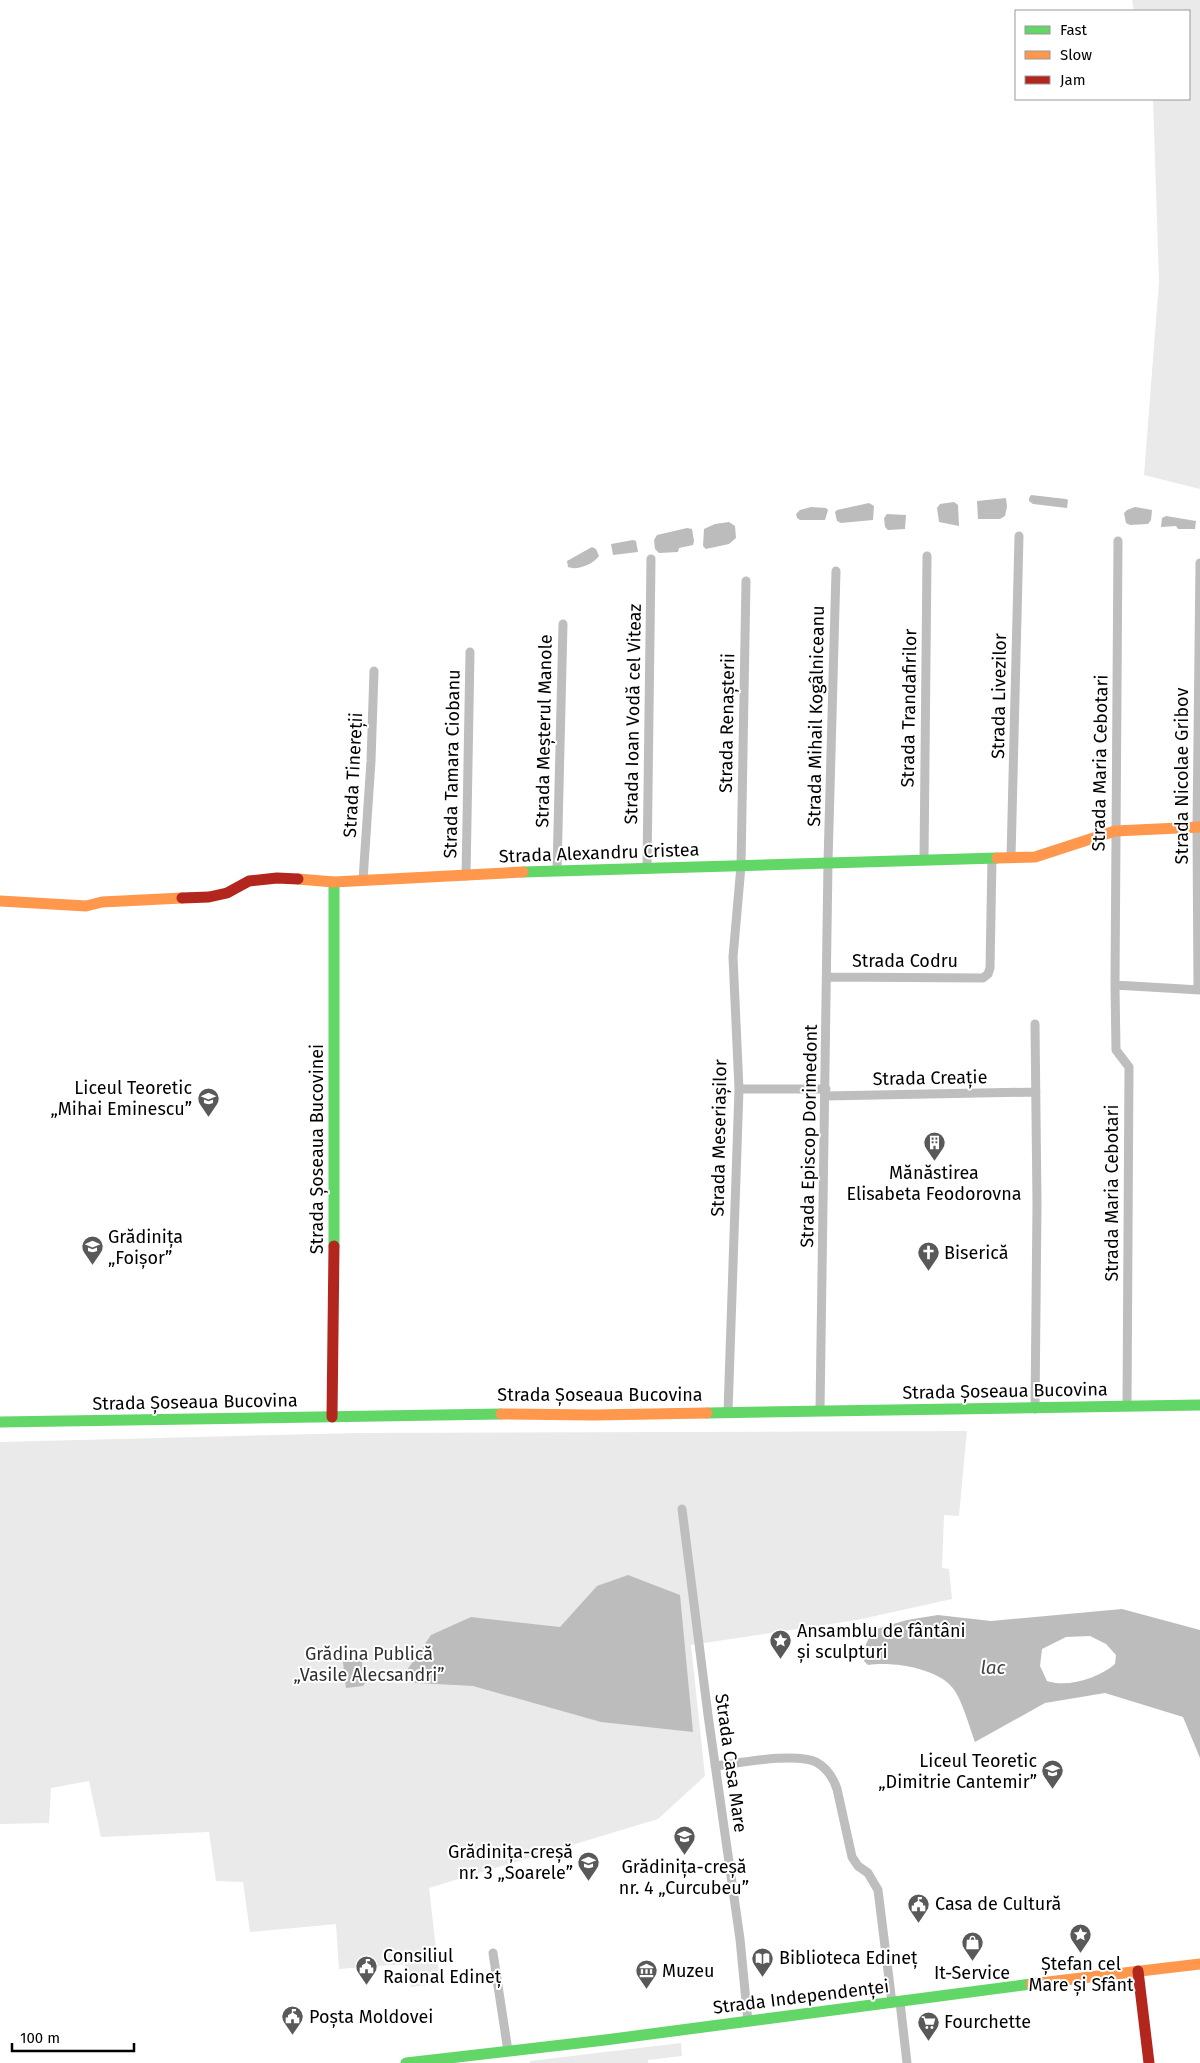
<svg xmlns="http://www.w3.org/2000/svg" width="1200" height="2063" viewBox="0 0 1200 2063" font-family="'Fira Sans',sans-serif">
<rect width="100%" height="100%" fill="#fff"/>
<path fill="#eaeaea" d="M1132,0H1200V489L1144,475L1159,282L1153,99H1189V11H1134Z
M967,1431L959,1516L944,1515L942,1568L949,1569L952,1599L857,1620L691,1645L705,1776L658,1819L429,1888L440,1983L411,1987L405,1964L339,1969L336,1924L250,1932L243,1882L216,1881L209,1832L101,1837L89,1781L51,1788L49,1823L0,1824V1442L357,1433Z
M681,2043L682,2056L648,2060V2063H530V2061Z"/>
<path fill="#bcbcbc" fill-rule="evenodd" d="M1031,495L1066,499L1068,500L1067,508L1033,504L1029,501V498Z
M1006,498L1007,507L1005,516L1000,519H978L977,501Z
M954,502L958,505L959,526L939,522L937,508L940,504Z
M869,503L874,506L873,520L841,523L837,521L835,512L837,510Z
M811,507L826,508L828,510L825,520H800L797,518L796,514L800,510Z
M1135,507L1152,510L1151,520L1148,524L1130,525L1126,523L1124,513L1127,510Z
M887,514L906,515L905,529L888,530L885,527L884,518Z
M1166,516L1196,521L1195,529H1178L1176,526L1161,527L1162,518Z
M729,522L735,526L736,538L729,544L706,549L703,546L704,529L715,524Z
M687,528L692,529L694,541L693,545L679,548L678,552L659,553L655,549L654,540L657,535Z
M633,540L636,541L638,552L613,555L611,544Z
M592,547L596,549L599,556C594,564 576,571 568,567L567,561Z
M628,1575L680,1595L693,1732L601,1722L473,1686L399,1682L431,1635L471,1617L560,1627L597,1586Z
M1122,1609L1200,1630V1758L1183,1717L1105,1693L1045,1703L975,1742C969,1726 964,1706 955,1691C941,1668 892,1661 868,1665L864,1661L866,1644L873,1630L907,1620L938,1615L991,1621ZM1090,1636L1106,1644L1116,1655L1115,1664C1099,1678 1068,1688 1047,1681L1040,1666L1042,1649L1066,1637Z
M361,1657L365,1683L363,1686L346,1688L343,1662L344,1659Z"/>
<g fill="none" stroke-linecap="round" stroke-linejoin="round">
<path stroke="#bebebe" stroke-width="9" d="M1118,541L1115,985L1116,1050L1129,1067L1127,1406
M1011,858L1019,536
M924,861L927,556
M647,869L651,559
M557,870L563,624
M466,876L470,652
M363,880L371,761L374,671
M828,977L983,978L988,974L990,968L992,858
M1115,985L1200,990
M1198,990L1197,827L1200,563
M739,1089H826
M825,1096L1036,1092
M1035,1409L1037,1204L1035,1024
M820,1411L828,862L836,571
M728,1412L739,1089L733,957L741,866L746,581
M682,1509L708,1715L740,1939L748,2022
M715,1766C739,1763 796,1752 816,1762C827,1768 833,1777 837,1789L852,1857L858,1866L868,1873L878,1890L892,2003
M493,1953L508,2051
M900,2002L907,2063"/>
<path stroke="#63d668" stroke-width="11" d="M523,872L997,858
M334,882V1246
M707,1413L1200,1405
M0,1422L501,1414
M406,2063L605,2040L1031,1984"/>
<path stroke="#ff974d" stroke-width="11" d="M997,858L1035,857L1115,831L1200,827
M298,879L334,882L523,872
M0,901L86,906L102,902L182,898
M501,1414L594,1415L707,1413
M1031,1984L1200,1964"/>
<path stroke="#b3261e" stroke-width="11" d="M182,898L209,897L227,893L249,881L277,878L298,879
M332,1417L334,1246
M1138,1971L1149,2063"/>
</g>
<defs>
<symbol id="school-pin" viewBox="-11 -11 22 30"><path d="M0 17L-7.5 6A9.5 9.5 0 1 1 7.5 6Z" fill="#595959" stroke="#fff"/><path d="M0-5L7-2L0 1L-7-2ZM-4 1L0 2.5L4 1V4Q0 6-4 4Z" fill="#fff"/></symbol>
<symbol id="building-pin" viewBox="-11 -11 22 30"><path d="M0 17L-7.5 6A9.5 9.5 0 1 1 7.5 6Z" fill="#595959" stroke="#fff"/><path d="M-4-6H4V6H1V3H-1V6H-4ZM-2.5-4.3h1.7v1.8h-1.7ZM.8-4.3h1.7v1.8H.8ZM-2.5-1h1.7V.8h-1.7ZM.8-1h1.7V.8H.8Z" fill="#fff"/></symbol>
<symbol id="church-pin" viewBox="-11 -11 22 30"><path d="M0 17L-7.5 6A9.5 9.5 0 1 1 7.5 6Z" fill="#595959" stroke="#fff"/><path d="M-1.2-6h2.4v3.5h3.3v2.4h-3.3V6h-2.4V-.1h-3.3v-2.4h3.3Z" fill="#fff"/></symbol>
<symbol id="sight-pin" viewBox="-11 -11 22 30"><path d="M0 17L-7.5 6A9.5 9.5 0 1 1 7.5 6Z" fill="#595959" stroke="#fff"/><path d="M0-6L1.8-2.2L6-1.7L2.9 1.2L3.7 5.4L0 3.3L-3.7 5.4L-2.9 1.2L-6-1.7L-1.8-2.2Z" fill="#fff"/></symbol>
<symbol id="civic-pin" viewBox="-11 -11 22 30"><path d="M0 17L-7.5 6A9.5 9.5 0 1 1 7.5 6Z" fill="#595959" stroke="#fff"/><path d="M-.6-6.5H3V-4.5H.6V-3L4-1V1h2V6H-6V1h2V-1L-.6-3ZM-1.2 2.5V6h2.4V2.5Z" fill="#fff"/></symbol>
<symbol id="shop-pin" viewBox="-11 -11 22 30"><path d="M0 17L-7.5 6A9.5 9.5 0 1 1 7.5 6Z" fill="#595959" stroke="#fff"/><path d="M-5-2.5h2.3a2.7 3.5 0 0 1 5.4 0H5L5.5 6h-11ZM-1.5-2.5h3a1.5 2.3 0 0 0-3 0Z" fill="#fff"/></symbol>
<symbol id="library-pin" viewBox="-11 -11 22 30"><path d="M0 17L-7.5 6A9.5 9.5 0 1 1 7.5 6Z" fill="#595959" stroke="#fff"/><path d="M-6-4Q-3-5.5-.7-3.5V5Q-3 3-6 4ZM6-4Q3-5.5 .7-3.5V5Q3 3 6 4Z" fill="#fff"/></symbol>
<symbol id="museum-pin" viewBox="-11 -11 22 30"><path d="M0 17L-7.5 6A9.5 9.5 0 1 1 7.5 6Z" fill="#595959" stroke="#fff"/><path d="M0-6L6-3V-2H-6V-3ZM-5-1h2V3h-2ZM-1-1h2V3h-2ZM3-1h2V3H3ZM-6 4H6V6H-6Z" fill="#fff"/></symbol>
<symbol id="supermarket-pin" viewBox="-11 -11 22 30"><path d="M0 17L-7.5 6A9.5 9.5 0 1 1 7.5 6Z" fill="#595959" stroke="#fff"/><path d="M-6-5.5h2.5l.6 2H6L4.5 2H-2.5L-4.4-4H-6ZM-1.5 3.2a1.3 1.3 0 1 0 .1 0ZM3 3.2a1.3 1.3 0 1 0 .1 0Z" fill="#fff"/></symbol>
</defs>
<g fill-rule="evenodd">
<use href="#school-pin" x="196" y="1086" width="25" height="34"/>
<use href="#building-pin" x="922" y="1130" width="25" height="34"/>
<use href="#school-pin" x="80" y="1234" width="25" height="34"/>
<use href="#church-pin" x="916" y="1240" width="25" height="34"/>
<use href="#sight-pin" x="768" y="1628" width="25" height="34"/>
<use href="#school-pin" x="1040" y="1758" width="25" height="34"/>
<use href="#school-pin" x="672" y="1824" width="25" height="34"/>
<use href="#school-pin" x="576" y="1850" width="25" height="34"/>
<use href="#civic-pin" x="906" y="1892" width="25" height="34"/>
<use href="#sight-pin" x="1068" y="1922" width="25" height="34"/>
<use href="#shop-pin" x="960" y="1930" width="25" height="34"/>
<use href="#library-pin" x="750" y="1946" width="25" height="34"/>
<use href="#civic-pin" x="354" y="1954" width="25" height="34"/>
<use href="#museum-pin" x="634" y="1958" width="25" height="34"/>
<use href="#civic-pin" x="280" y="2004" width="25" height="34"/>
<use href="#supermarket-pin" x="916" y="2010" width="25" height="34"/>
</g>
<g text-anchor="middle" stroke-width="4" stroke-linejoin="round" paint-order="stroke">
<g font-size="18" fill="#000" stroke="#fff">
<text transform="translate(999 696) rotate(-89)" y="6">Strada Livezilor</text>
<text transform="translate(909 708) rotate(-89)" y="6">Strada Trandafirilor</text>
<text transform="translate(633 714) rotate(-89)" y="6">Strada Ioan Vodă cel Viteaz</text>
<text transform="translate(816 716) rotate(-89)" y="6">Strada Mihail Kogâlniceanu</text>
<text transform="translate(727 723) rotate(-89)" y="6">Strada Renașterii</text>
<text transform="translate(544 731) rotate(-89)" y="6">Strada Meșterul Manole</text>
<text transform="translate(1100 763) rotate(-89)" y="6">Strada Maria Cebotari</text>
<text transform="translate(452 764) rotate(-89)" y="6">Strada Tamara Ciobanu</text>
<text transform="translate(353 775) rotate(-87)" y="6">Strada Tinereții</text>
<text transform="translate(1182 776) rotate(-90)" y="6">Strada Nicolae Gribov</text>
<text transform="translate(599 853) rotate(-2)" y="6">Strada Alexandru Cristea</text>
<text x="905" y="967">Strada Codru</text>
<text transform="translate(930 1078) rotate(-1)" y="6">Strada Creație</text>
<text transform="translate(809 1136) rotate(-89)" y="6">Strada Episcop Dorimedont</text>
<text transform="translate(719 1138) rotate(-89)" y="6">Strada Meseriașilor</text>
<text transform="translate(317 1149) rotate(-90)" y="6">Strada Șoseaua Bucovinei</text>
<text transform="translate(1112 1193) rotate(-90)" y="6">Strada Maria Cebotari</text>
<text transform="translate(1005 1391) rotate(-1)" y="6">Strada Șoseaua Bucovina</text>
<text x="600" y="1401">Strada Șoseaua Bucovina</text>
<text transform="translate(195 1402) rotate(-1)" y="6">Strada Șoseaua Bucovina</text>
<text transform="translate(731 1763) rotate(82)" y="6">Strada Casa Mare</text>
<text transform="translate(801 1997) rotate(-7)" y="6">Strada Independenței</text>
</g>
<g font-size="18" fill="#000" stroke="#fff" text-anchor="start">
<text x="192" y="1094" text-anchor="end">Liceul Teoretic<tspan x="192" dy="21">„Mihai Eminescu”</tspan></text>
<text x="934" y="1179" text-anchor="middle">Mănăstirea<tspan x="934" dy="21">Elisabeta Feodorovna</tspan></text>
<text x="108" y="1243">Grădinița<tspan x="108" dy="21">„Foișor”</tspan></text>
<text x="944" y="1259">Biserică</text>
<text x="797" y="1637">Ansamblu de fântâni<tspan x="797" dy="21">și sculpturi</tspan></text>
<text x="1037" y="1767" text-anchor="end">Liceul Teoretic<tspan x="1037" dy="21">„Dimitrie Cantemir”</tspan></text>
<text x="573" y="1858" text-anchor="end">Grădinița-creșă<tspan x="573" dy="21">nr. 3 „Soarele”</tspan></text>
<text x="684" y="1873" text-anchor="middle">Grădinița-creșă<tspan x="684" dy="21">nr. 4 „Curcubeu”</tspan></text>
<text x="935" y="1910">Casa de Cultură</text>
<text x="383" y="1962">Consiliul<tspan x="383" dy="21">Raional Edineț</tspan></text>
<text x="779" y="1964">Biblioteca Edineț</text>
<text x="1081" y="1970" text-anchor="middle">Ștefan cel<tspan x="1081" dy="21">Mare și Sfânt</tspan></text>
<text x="662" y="1977">Muzeu</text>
<text x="972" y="1979" text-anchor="middle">It-Service</text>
<text x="309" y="2023">Poșta Moldovei</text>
<text x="944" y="2028">Fourchette</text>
</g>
<g font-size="18" fill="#303030" stroke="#fff">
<text x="369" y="1660">Grădina Publică<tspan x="369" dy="21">„Vasile Alecsandri”</tspan></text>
</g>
<g font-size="19" font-style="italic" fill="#414141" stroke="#fff">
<text x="993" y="1674">lac</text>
</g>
</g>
<rect x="1015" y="10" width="175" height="90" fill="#ffffff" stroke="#999999"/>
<rect x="1025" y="26" width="25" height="8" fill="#63d668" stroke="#999999"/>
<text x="1060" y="35" font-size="15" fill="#000000">Fast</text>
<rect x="1025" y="51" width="25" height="8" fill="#ff974d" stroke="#999999"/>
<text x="1060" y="60" font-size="15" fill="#000000">Slow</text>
<rect x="1025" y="76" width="25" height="8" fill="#b3261e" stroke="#999999"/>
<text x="1060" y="85" font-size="15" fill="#000000">Jam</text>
<path d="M12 2043v8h122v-8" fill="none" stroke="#000000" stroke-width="2.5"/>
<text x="20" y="2043" font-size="15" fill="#000000" stroke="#ffffff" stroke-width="4" paint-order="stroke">100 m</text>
</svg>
